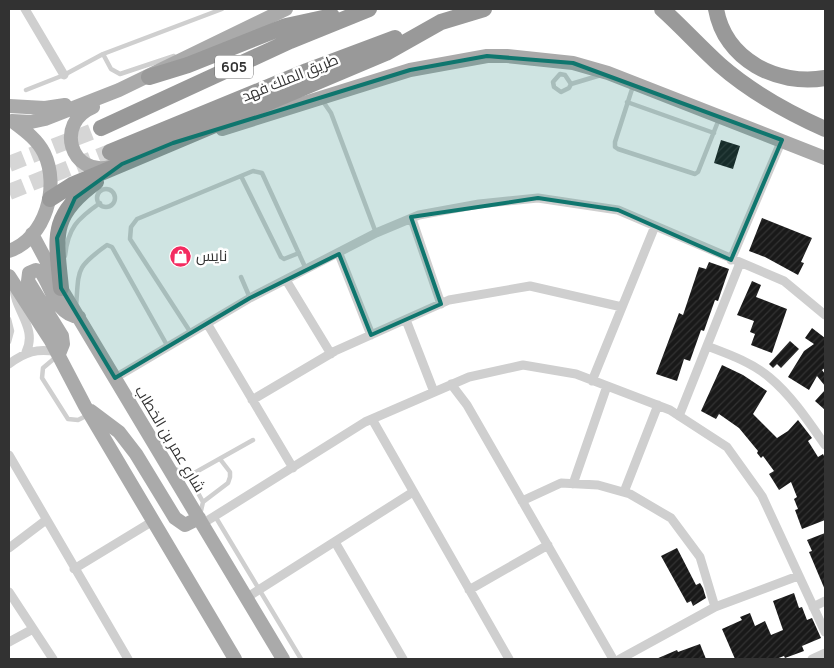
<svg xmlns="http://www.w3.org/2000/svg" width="834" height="668" viewBox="0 0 834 668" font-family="Manrope,Cairo,sans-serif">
<defs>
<pattern id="building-hatch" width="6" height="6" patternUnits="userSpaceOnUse" patternTransform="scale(1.25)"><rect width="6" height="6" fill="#191919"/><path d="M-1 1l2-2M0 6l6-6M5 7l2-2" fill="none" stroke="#323232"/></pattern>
</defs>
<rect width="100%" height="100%" fill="#fff"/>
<path fill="url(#building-hatch)" d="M721,140L740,146L733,169L714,163Z
M762,218L812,238L801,262L804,263L798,275L765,257L749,251Z
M709,262L729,269L718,301L715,300L704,331L701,330L690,361L684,359L677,381L656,374L679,313L683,315L699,267L706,269Z
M752,281L761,285L756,297L787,309L772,353L751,345L755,334L750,332L754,321L737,315Z
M812,328L825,338V368L822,370L825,374V386L817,376L809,390L788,377L804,351L814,344L805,338Z
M790,341L799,349L781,368L777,364L773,368L769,364Z
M722,365L743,375L767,391L753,414L777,438L788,431L798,420L812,438L808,441L818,457L823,454L825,458V520L802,529L795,510L798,509L794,499L797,497L791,482L779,490L769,474L774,471L763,456L761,458L757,453L758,451L739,428L719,414L716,419L701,411Z
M825,390V410L815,401Z
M825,533V590L809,552L812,551L807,540Z
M677,548L696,585L700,583L703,588L706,598L693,606L691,601L687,603L661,556Z
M794,593L799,608L802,607L807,620L812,618L821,638L802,646L804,651L785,658L784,656L776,659H735L722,629L742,620L740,617L750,613L755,626L765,621L771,635L783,630L773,601Z
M700,644L706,659H656L677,650L678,652Z"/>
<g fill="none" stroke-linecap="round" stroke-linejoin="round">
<path stroke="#d6d6d6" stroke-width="16" stroke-dasharray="16 8" stroke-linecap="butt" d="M9,164L101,128
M9,192L110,152"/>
<path stroke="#cfcfcf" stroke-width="4.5" d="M103,54L111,69L120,74L174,56
M571,84L565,75L560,74L553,82L554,87L561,92L569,88L571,84L601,75
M633,86L615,142V147L618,149L695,174L698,172L719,119
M26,90L64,75L103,54L222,9
M322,100L331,113L376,233
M627,102L714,133
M241,176L281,257L284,259L299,253
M97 198a9 9 0 1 1 18 0a9 9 0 1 1-18 0Z
M65,256C68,228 77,219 100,203
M241,277L250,298
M76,307C79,269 75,268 107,245L112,247L168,347
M9,319L12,331L9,342
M191,333L130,239L131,227L137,219L253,171L262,173L306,269
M56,357L43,368L42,378L68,419L78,420L88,415
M174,469L187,473L196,472L253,440
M187,473L203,502
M200,515L203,502L228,483L230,477V472L220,459
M215,516L301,659"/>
<path stroke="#cfcfcf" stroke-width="9" d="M25,9L64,75
M412,219L441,304
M339,254L371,335
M731,260L782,140
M286,280L331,354
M14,287C14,310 38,328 26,352
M406,320L434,392
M208,325L293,468
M707,346C728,354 751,362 769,377C791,395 809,422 825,445
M9,364C25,352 37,348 57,352
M115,378L250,298L376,233L419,215L479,204L538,198L618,210L784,281L825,315
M592,381L655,226
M451,384L467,405L613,659
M252,400L335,351L449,300L530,286L622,307
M679,416L740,263
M372,419L509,659
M9,455L128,659
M573,484L607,386
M624,492L658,405
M522,501L561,483L598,485L630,494L671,518L700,557L715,607
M202,524L365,422L469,377L523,365L576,374L670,410L727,447L762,496L825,632
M335,542L403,659
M9,548L46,520
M74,569L153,521
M469,590L548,545
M9,592L53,659
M246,598L413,492
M813,607L825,601
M9,642L33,629
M620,659L715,607L798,576
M812,659L825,653"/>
<path stroke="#aaa" stroke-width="14" d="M9,106L45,108L65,105
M93,107C54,123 71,177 110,167
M12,121L31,122L45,119L119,90L286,9
M222,129L410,70L487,56H507L573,63L608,73L825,158
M32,234L62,290L283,659
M9,251C46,238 60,186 44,153C37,139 24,130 12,121
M9,276L51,341L85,406L235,659
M59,354L63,344L62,336L28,281L29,273L36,270L41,272C52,288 56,315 79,317
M91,411L119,432L136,454L175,518L185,525L199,518"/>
<path stroke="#999" stroke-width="16" d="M662,9C682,27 700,47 720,65C752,93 787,112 825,129
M716,9C725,60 777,86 825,78
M149,77L188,65L286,26L332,16
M101,128L290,41L369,9
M110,152L307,71L395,38
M50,199L72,185L122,164L386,53L441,22L484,9
M61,288C56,237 49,216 96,182"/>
</g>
<path fill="#0f766e" fill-opacity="0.2" stroke="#0f766e" stroke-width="4" stroke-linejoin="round" d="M487,56L573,63L782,140L731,260L618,210L538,198L411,217L441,304L371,335L339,254L250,298L115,378L61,288L57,238L75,198L122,164L173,143L410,70Z"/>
<defs>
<symbol id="shop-disc" viewBox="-11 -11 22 22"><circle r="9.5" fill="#f32b60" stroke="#fff"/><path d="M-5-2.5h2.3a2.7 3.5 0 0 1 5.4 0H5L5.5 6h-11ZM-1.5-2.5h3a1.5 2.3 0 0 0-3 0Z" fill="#fff"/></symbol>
</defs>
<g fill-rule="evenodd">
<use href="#shop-disc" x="168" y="244" width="25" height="25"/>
</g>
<g text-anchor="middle" stroke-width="5" stroke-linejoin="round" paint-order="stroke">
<rect fill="#fff" stroke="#707070" stroke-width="1" x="215" y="55.5" width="38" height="23" rx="4"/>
<g font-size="14" font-weight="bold" fill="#323232">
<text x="234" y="72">605</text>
</g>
<g font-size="15" fill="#323232" stroke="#fff">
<text transform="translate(290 78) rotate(-22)" y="5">طريق الملك فهد</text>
<text transform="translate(170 439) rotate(59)" y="5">شارع عمر بن الخطاب</text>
</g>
<g font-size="15" fill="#323232" stroke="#fff" text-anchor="start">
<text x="196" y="261">نايس</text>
</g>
</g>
<rect width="834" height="668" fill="none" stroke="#323232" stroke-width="20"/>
</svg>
